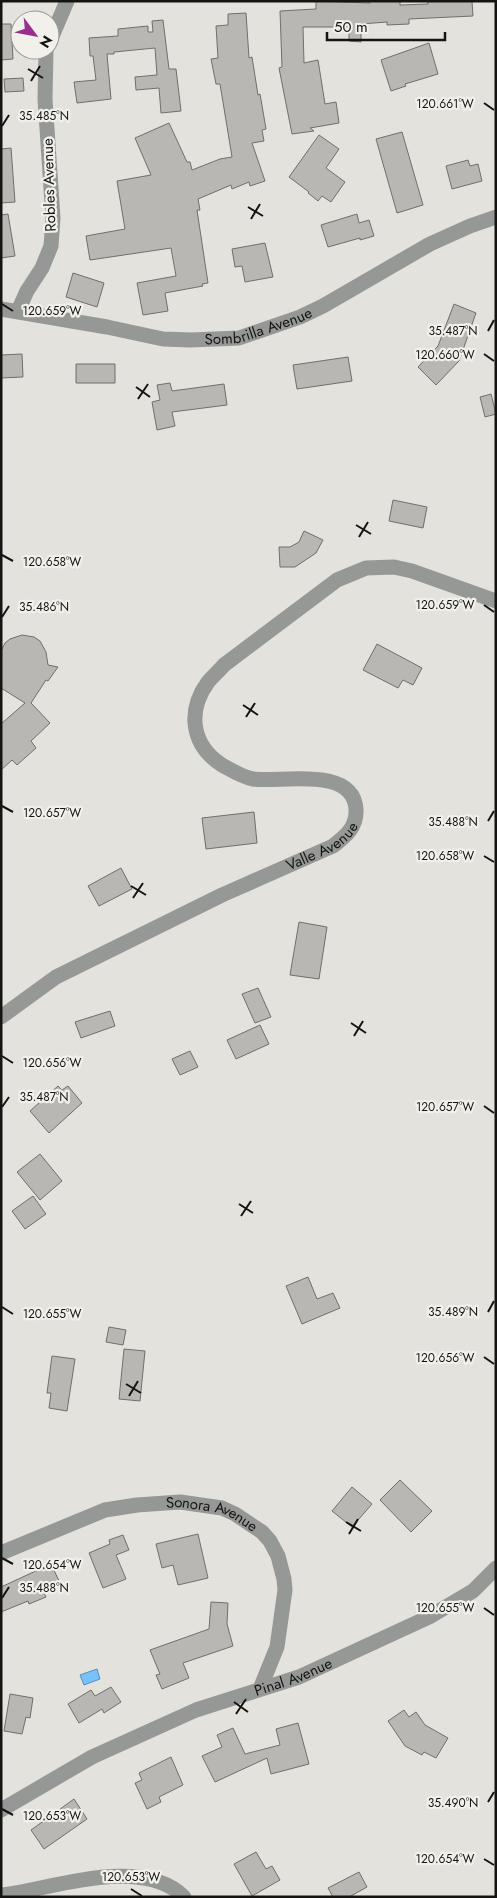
<svg xmlns="http://www.w3.org/2000/svg" width="497" height="1898" viewBox="0 0 497 1898" font-family="Jost,sans-serif">
<rect width="100%" height="100%" fill="#e3e2dd"/>
<path fill="#78c1ff" stroke="#5a8db8" d="M97,1669L100,1679L84,1685L80,1675Z"/>
<path fill="#b8b7b3" stroke="#706f6a" d="M316,1L370,3V1H400V5L428,4V1H472L473,16L409,19V24L387,25V22L361,24V42L349,41V27H303L304,63L318,60L325,104L336,102L339,123L310,128L314,131L292,134L279,68L282,67L280,11L316,9Z
M246,13L249,58L252,57L258,95L260,94L266,129L262,130L264,141L252,143L265,181L250,186L249,182L232,189L231,185L198,199L200,210H197L208,283L202,284L203,286L165,293L168,311L143,315L137,283L176,276L171,248L90,260L86,236L125,229L117,181L151,175L135,138L169,123L187,162H190L192,170L220,159L232,157L220,84H216L211,59L218,58L216,26L228,25V14Z
M163,20L169,69H176L181,111L161,113L159,88L136,90L135,77L157,75L155,48L114,52V54H107L111,99L77,103L74,82L96,80L93,56H90L89,38L118,36V29L148,26V32H153L152,21Z
M1,24H11L13,59L1,60Z
M429,43L438,74L405,84L406,86L391,91L381,60Z
M23,78L24,91L5,92L4,79Z
M402,132L423,205L397,213L376,139Z
M319,135L339,149L326,168L345,182L331,202L322,196L318,201L308,193L309,192L289,177Z
M11,148L15,202L1,203V149Z
M468,160L470,166L478,164L482,181L452,189L446,166Z
M8,214L15,256L1,258V215Z
M357,214L359,223L369,220L374,236L360,240V238L328,247L321,225Z
M265,243L273,277L245,282L242,266L235,267L232,249Z
M73,273L104,283L97,307L66,297Z
M454,304L476,313L459,361L436,385L418,367L438,346Z
M22,354L23,377L1,378V355Z
M348,357L352,381L297,389L293,365Z
M76,364H115V383H76Z
M170,383L172,391L224,384L227,405L172,412L175,426L157,430L152,402L160,400L157,385Z
M491,394L496,414L485,417L480,397Z
M393,500L427,507L423,528L389,521Z
M304,531L323,540L316,553L295,567H280L279,547H290L299,542Z
M22,635L34,637L40,641L46,652L48,665L58,667L48,681L46,680L31,703L50,723L31,741L36,748L17,765L12,760L1,770V724L25,703L1,688V651L5,643L10,639Z
M377,644L422,668L413,685L403,680L398,688L363,670Z
M254,812L257,843L206,849L202,818Z
M121,868L132,889L99,906L88,886Z
M299,922L327,927L319,979L290,975Z
M258,988L271,1017L255,1023L242,994Z
M110,1011L115,1026L81,1038L75,1022Z
M260,1025L269,1044L236,1059L227,1040Z
M190,1051L198,1067L180,1075L172,1059Z
M58,1086L62,1090L68,1086L82,1103L49,1133L30,1111Z
M40,1154L62,1181L40,1200L17,1172Z
M33,1196L46,1214L25,1229L12,1211Z
M308,1277L317,1299L333,1293L340,1308L302,1324L286,1286Z
M109,1327L126,1330L123,1345L106,1342Z
M124,1349L145,1351L140,1401L119,1399Z
M52,1356L75,1359L67,1411L49,1408L51,1393H47Z
M400,1480L432,1511L411,1532L380,1500Z
M352,1487L372,1504L352,1527L332,1511Z
M198,1534L208,1578L178,1585L173,1565L162,1568L156,1544Z
M123,1535L129,1550L116,1555L126,1579L103,1588L89,1553L110,1544L109,1540Z
M51,1564L61,1585L44,1593L46,1597L29,1604L28,1601L1,1612V1587Z
M211,1602L228,1603L227,1624L233,1646L183,1663L189,1678L162,1689L156,1675L160,1674L150,1650L209,1629Z
M111,1687L121,1702L104,1713L102,1709L79,1723L68,1704L91,1690L95,1696Z
M10,1694L33,1698L30,1718L26,1717L22,1734L4,1731Z
M404,1710L409,1717L416,1712L425,1725L448,1738L436,1758L424,1752L422,1755L405,1746L388,1721Z
M298,1723L309,1764L271,1774L267,1758L215,1782L202,1756L222,1747L217,1735L233,1728L245,1754L280,1745L276,1729Z
M171,1757L183,1785L159,1797L161,1802L147,1809L135,1783L142,1780L139,1773Z
M74,1799L87,1819L44,1849L31,1830Z
M256,1852L266,1869L272,1866L280,1880L252,1896L234,1864Z
M359,1872L367,1887L349,1897H333L328,1888Z"/>
<g fill="none" stroke-linecap="round" stroke-linejoin="round">
<g stroke="#969896" stroke-width="15">
<path d="M50,41L67,1"/>
<path id="s1" d="M1,309L107,327L163,339L191,340L239,338L300,317L323,306L430,244L470,226L496,217"/>
<path d="M18,311L27,291L42,268L51,246L53,218L45,99L46,50"/>
<path id="s2" d="M1,1017L56,977L222,895L333,846C346,836 357,827 356,809C353,765 279,783 253,779C242,777 231,770 222,765C191,745 187,711 208,682C213,676 219,671 224,665L337,580L366,568L394,567L412,571L496,601"/>
<path id="s3" d="M1,1553L105,1510L137,1505L180,1502L222,1508L235,1514L262,1532L270,1541L278,1556L284,1579L285,1590L277,1647L260,1689"/>
<path id="s4" d="M1,1810L92,1757L196,1710L299,1677L429,1617L473,1591L496,1568"/>
<path d="M1,1895C53,1889 141,1855 184,1897"/>
</g>
</g>
<path fill="none" stroke="#151413" stroke-width="2" d="M28,69L43,78M31,81L40,66M484,103L494,110M2,126L9,115M248,207L263,216M251,219L260,204M2,304L13,311M488,331L494,320M484,354L494,361M136,387L150,397M138,399L148,384M356,525L371,534M359,537L368,522M2,555L13,561M484,605L494,612M2,617L9,606M243,705L258,715M246,717L255,703M2,806L13,812M488,821L494,811M484,856L494,862M131,886L146,895M133,898L143,883M351,1023L366,1033M354,1036L363,1021M2,1056L13,1063M484,1106L494,1113M2,1107L9,1097M239,1204L253,1213M241,1216L251,1201M2,1307L13,1314M488,1312L494,1301M484,1357L494,1364M126,1384L141,1393M129,1396L138,1381M346,1522L361,1531M349,1534L358,1519M2,1558L13,1564M2,1598L9,1587M484,1608L494,1615M234,1702L248,1712M236,1714L246,1699M488,1802L494,1792M2,1809L13,1815M484,1859L494,1865M131,1889L142,1896"/>
<g text-anchor="middle" stroke-width="4.5" stroke-linejoin="round" paint-order="stroke">
<g font-size="15" fill="#151413" stroke="#f1f0eb">
<text transform="translate(49 185) rotate(-92)" y="5">Robles Avenue</text>
<text dy="5" stroke="none"><textPath href="#s1" startOffset="262">Sombrilla Avenue</textPath></text>
<text dy="5" stroke="none"><textPath href="#s2" startOffset="365">Valle Avenue</textPath></text>
<text dy="5" stroke="none"><textPath href="#s3" startOffset="222">Sonora Avenue</textPath></text>
<text dy="5" stroke="none"><textPath href="#s4" startOffset="322">Pinal Avenue</textPath></text>
</g>
</g>
<g font-size="12" text-anchor="middle" fill="#151413" stroke="#f1f0eb" stroke-width="4.5" stroke-linejoin="round" paint-order="stroke">
<text x="445" y="108">120.661°W</text>
<text x="44" y="120">35.485°N</text>
<text x="52" y="315">120.659°W</text>
<text x="453" y="335">35.487°N</text>
<text x="445" y="359">120.660°W</text>
<text x="52" y="566">120.658°W</text>
<text x="445" y="609">120.659°W</text>
<text x="44" y="611">35.486°N</text>
<text x="52" y="817">120.657°W</text>
<text x="453" y="826">35.488°N</text>
<text x="445" y="860">120.658°W</text>
<text x="52" y="1067">120.656°W</text>
<text x="44" y="1101">35.487°N</text>
<text x="445" y="1111">120.657°W</text>
<text x="453" y="1316">35.489°N</text>
<text x="52" y="1318">120.655°W</text>
<text x="445" y="1362">120.656°W</text>
<text x="52" y="1569">120.654°W</text>
<text x="44" y="1592">35.488°N</text>
<text x="445" y="1612">120.655°W</text>
<text x="453" y="1807">35.490°N</text>
<text x="52" y="1820">120.653°W</text>
<text x="445" y="1863">120.654°W</text>
<text x="131" y="1881">120.653°W</text>
</g>
<rect width="497" height="1898" fill="none" stroke="#151413" stroke-width="5"/>
<g transform="translate(35 35) rotate(122)"><circle r="24" fill="#f1f0eb" stroke="#999895"/>
<path d="M0-4L9 19L0 12L-9 19Z" fill="#992e8f"/>
<text y="-8" font-size="14" font-weight="bold" text-anchor="middle" fill="#151413">N</text>
</g>
<path d="M327 32v8h118v-8" fill="none" stroke="#151413" stroke-width="2.5"/>
<text x="334" y="32" font-size="15" fill="#151413" stroke="#f1f0eb" stroke-width="4" paint-order="stroke">50 m</text>
</svg>
